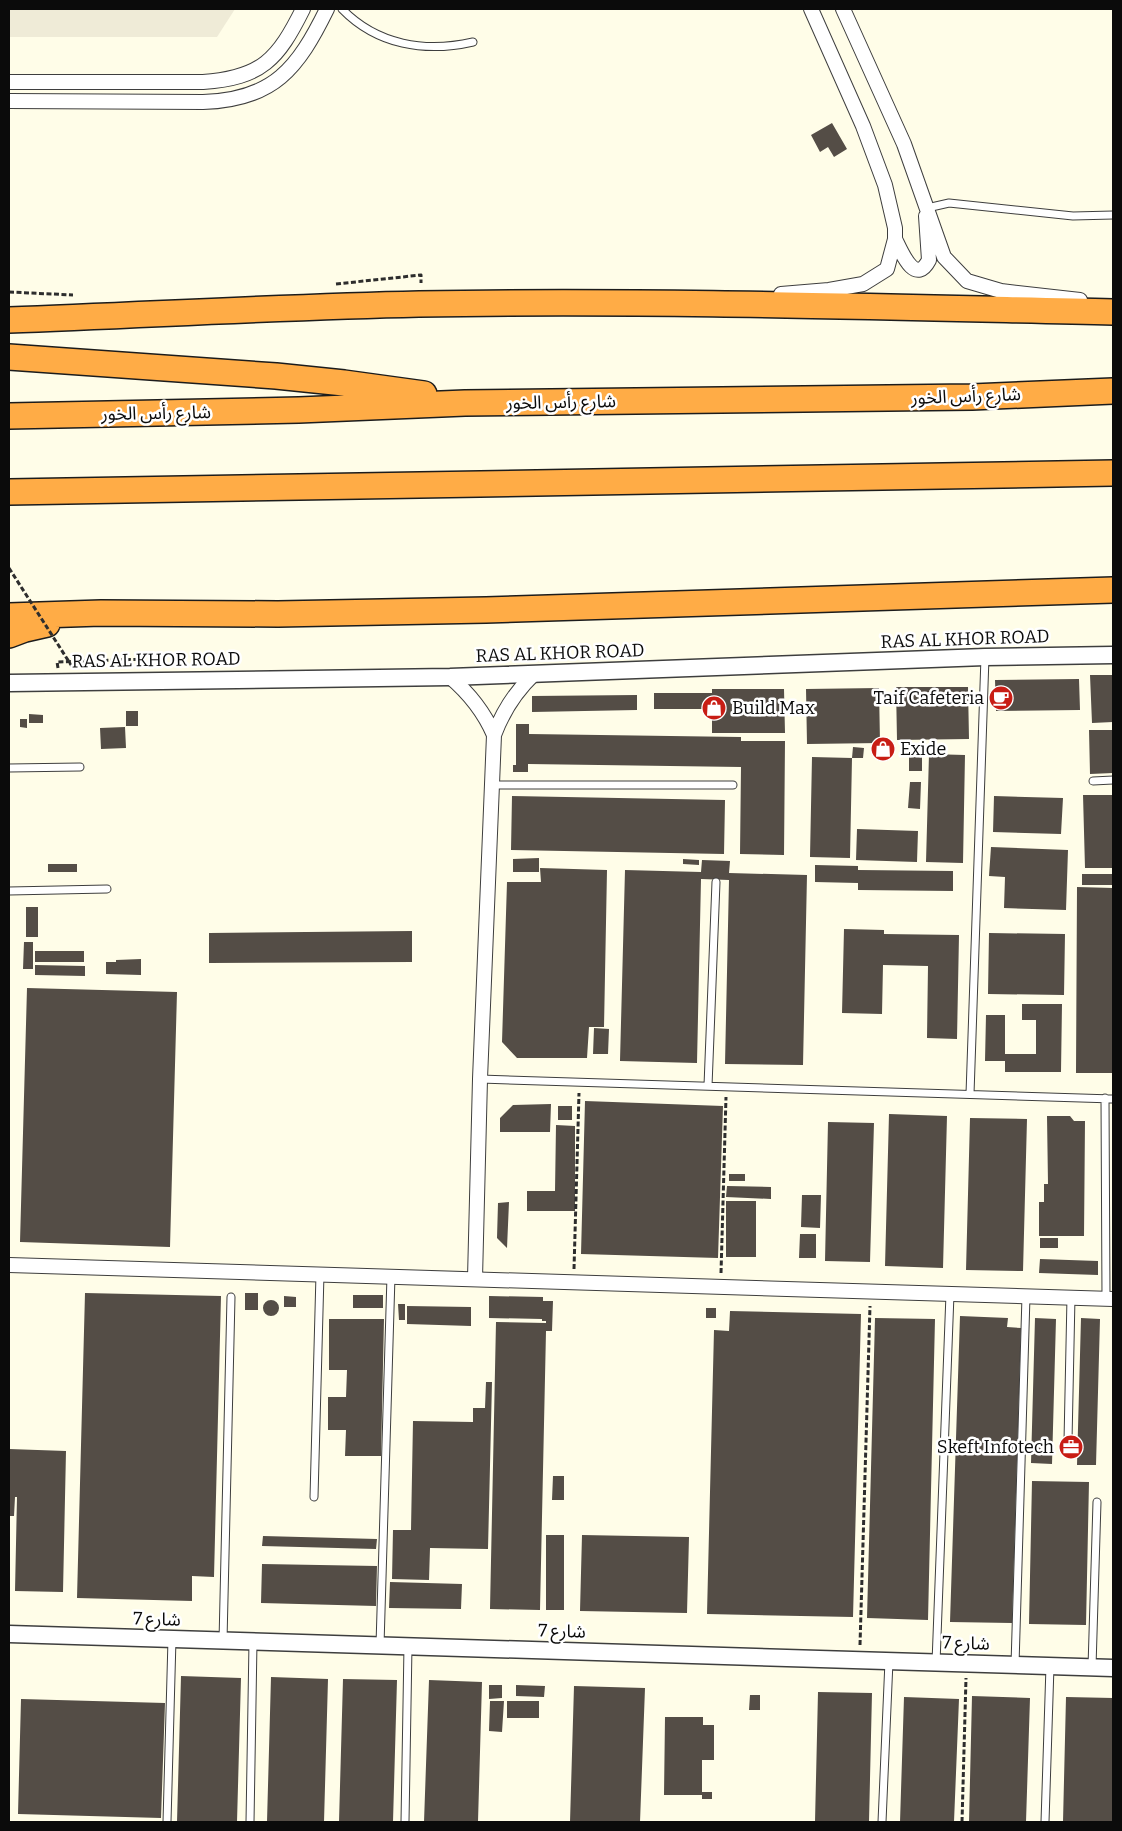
<svg xmlns="http://www.w3.org/2000/svg" width="1122" height="1831" viewBox="0 0 1122 1831" font-family="Bitter,'Noto Sans Arabic',serif">
<rect width="100%" height="100%" fill="#fffde8"/>
<path fill="#efebd7" d="M9,9H235L217,37H9Z"/>
<path fill="#544d46" d="M832,123L847,149L834,157L828,147L820,152L811,135Z
M1090,675H1113V722L1092,723Z
M1079,679L1080,710L996,711L995,680Z
M896,687H968L969,739L897,740Z
M879,688L880,743L807,744L806,689Z
M712,689H784L785,733H712V709H654V693H712Z
M637,695V710L532,712V696Z
M126,711H138V726H126Z
M29,714L43,715V723H29Z
M20,719H27V728L20,727Z
M516,724H529V734L741,737V741H785L784,855L740,854L741,767L528,764V772H513V765H516Z
M125,727L126,748L101,749L100,728Z
M1089,730H1113V773L1090,774Z
M853,747L864,748L863,758H852Z
M929,754L965,755L963,863L926,862Z
M812,757L852,758L850,858L810,857Z
M909,757H922V771H909Z
M910,782H921L920,809L908,808Z
M1083,795H1113V868H1085Z
M512,796L725,800L724,854L511,850Z
M994,796L1063,798L1061,834L993,832Z
M857,829L918,831L917,862L856,860Z
M991,847L1068,850L1066,910L1004,908L1005,877L989,876Z
M539,858V872H513V859Z
M683,859L699,860V865L683,864Z
M702,860L730,861L729,873L807,875L803,1065L725,1064L729,880L701,879L697,1063L620,1061L625,870L701,872Z
M48,864H77V872H48Z
M815,865L858,866V870L953,871V891L858,890V883L815,882Z
M540,868L607,870L604,1027H589L587,1058H517L502,1042L507,882H541Z
M1082,874H1113V885H1082Z
M1077,887L1113,888V1073H1076Z
M26,907H38V937H26Z
M844,929L884,930V934L959,935L957,1039L927,1038L928,966L883,965L882,1014L842,1013Z
M412,931V962L209,963V933Z
M989,933L1065,934L1064,995L988,994Z
M24,942H33V969H23Z
M35,951H84V962H35Z
M141,959V975L106,974V962H116V960Z
M35,965L85,966V976L35,975Z
M27,988L177,992L170,1247L20,1242Z
M1022,1004H1062L1061,1072H1005V1061H985L986,1015H1005V1054H1036V1020H1022Z
M594,1028L609,1029L608,1054H593Z
M585,1101L723,1106L718,1258L581,1254Z
M551,1104L550,1132H500V1118L513,1105Z
M558,1106H572V1120H558Z
M889,1114L947,1116L943,1268L885,1266Z
M1047,1116H1070L1074,1121H1085L1084,1236H1039V1202H1044V1184H1048Z
M970,1118L1027,1119L1023,1271L966,1270Z
M828,1122L874,1123L870,1262L825,1261Z
M556,1125L575,1126V1211H527V1191H555Z
M729,1174H745V1181H729Z
M727,1186L771,1187V1199L726,1197Z
M802,1195H821L820,1228L801,1227Z
M726,1201H756V1257H726Z
M509,1202L507,1248L497,1238L498,1203Z
M800,1234H816V1258H799Z
M1040,1238H1058V1248H1040Z
M1040,1259L1098,1261V1275L1039,1273Z
M85,1293L221,1296L214,1577L192,1576V1601L77,1598Z
M245,1293H258V1310H245Z
M353,1295H383V1308H353Z
M284,1296L296,1297V1307H284Z
M489,1296L543,1297V1301H553L552,1331H546L540,1610L490,1609L496,1322L546,1323V1321H542V1319L489,1318Z
M263 1308a8 8 0 1 1 16 0a8 8 0 1 1-16 0Z
M398,1304H405V1320H399Z
M407,1306L471,1307V1326L407,1324Z
M706,1308H716V1318H706Z
M730,1311L861,1314L853,1617L707,1614L714,1330L729,1331Z
M960,1316L1008,1318L1007,1327L1021,1328L1012,1623L950,1622Z
M875,1318L935,1319L928,1620L867,1618Z
M1035,1318L1056,1319L1052,1464L1031,1463Z
M1081,1318L1100,1319L1096,1465H1077Z
M329,1319H384L381,1456H345L346,1430H328V1397H346L347,1370H329Z
M486,1382H492L488,1549L430,1548L429,1580L392,1579L393,1530H411L413,1421L473,1422V1408H485Z
M9,1449L66,1451L63,1592L15,1591L17,1497H15L14,1516H9Z
M553,1476H564V1500H552Z
M1032,1481L1089,1482L1086,1625L1029,1624Z
M546,1535H564V1610H546Z
M582,1535L689,1537L687,1613L580,1611Z
M263,1536L377,1539L376,1549L262,1546Z
M262,1564L377,1566L376,1606L261,1603Z
M390,1582L462,1584L461,1609L389,1608Z
M181,1676L241,1678L237,1822H177Z
M271,1677L328,1679L324,1822H267Z
M343,1679L397,1680L393,1822H339Z
M429,1680L482,1682L478,1822H424Z
M489,1685H502V1698L489,1699Z
M516,1685L545,1686L544,1697L516,1696Z
M574,1686L645,1688L640,1822H570Z
M818,1692L872,1693L869,1822H815Z
M750,1695H760V1710H749Z
M972,1696L1030,1698L1026,1822H969Z
M904,1697L959,1699L954,1822H900Z
M1066,1697L1113,1698V1822H1063Z
M21,1699L165,1703L161,1818L18,1814Z
M490,1701H504L502,1732L489,1731Z
M507,1701H539V1718H507Z
M665,1717H703V1725H714V1760H702V1792H712V1799H702V1795H664Z"/>
<g fill="none" stroke-linecap="round" stroke-linejoin="round">
<defs>
<path id="service" d="M342,9C377,45 425,53 473,42
M927,208L949,203L1073,216L1113,215
M9,768L80,767
M1093,781L1113,780
M492,785H733
M9,891L107,889
M480,1079L1113,1099
M708,1086L716,882
M970,1094L985,657
M1105,1098L1106,1298
M1068,1441L1071,1297
M314,1497L320,1274
M223,1641L231,1297
M380,1645L391,1276
M936,1663L950,1294
M1015,1665L1026,1296
M1092,1667L1097,1502
M167,1822L172,1639
M250,1822L253,1642
M405,1822L408,1646
M882,1822L889,1661
M1045,1822L1050,1666"/>
<path id="minor" d="M843,9L904,144L944,257L967,281L1001,291L1080,300
M9,82H203C262,78 278,59 303,9
M9,101L203,102C274,100 298,68 327,9
M895,239C901,251 915,287 929,260L926,216
M781,294L829,290L863,284L887,269L895,239V228L885,185L863,126L811,9
M450,677C470,694 484,712 494,735
M9,1265L1113,1299
M475,1278L480,1079L494,735C503,711 515,692 534,674"/>
<path id="tertiary" d="M9,683L450,677L985,657L1113,655
M9,1634L1113,1668"/>
<path id="motorway" d="M9,320C146,315 282,307 419,304C651,300 882,307 1113,312
M9,357L276,376L344,383L424,394
M9,416L299,410L465,403L972,397L1113,391
M9,492L1113,473
M9,616L101,613L278,614L486,610L1113,590
M9,635L25,629L47,624"/>
</defs>
<use href="#service" stroke="#3e3e3e" stroke-width="9"/>
<use href="#minor" stroke="#3e3e3e" stroke-width="16"/>
<use href="#tertiary" stroke="#3e3e3e" stroke-width="19"/>
<use href="#motorway" stroke="#1c1c1c" stroke-width="28"/>
<path stroke="#2d2d2d" stroke-width="3" stroke-dasharray="5 2.5" stroke-linecap="butt" d="M336,284L421,275V283
M9,292L73,295
M58,668L57,662L150,659L151,666
M574,1269L579,1093
M721,1273L726,1097
M860,1645L870,1306
M962,1822L966,1678"/>
<use href="#service" stroke="#fff" stroke-width="7"/>
<use href="#minor" stroke="#fff" stroke-width="14"/>
<use href="#tertiary" stroke="#fff" stroke-width="16"/>
<use href="#motorway" stroke="#ffac46" stroke-width="25"/>
<path stroke="#2d2d2d" stroke-width="3" stroke-dasharray="5 2.5" stroke-linecap="butt" d="M9,568L73,668"/>
</g>
<defs>
<symbol id="cafe-disc" viewBox="-11 -11 22 22"><circle r="9.5" fill="#c81d15" stroke="#fff"/><path d="M-5.5-4.5H6V0H3Q3 3.5 0 3.5H-2.5Q-5.5 3.5-5.5 0ZM3-3.2v2h1.7v-2ZM-6 4.5H4V6H-6Z" fill="#fff"/></symbol>
<symbol id="shop-disc" viewBox="-11 -11 22 22"><circle r="9.5" fill="#c81d15" stroke="#fff"/><path d="M-5-2.5h2.3a2.7 3.5 0 0 1 5.4 0H5L5.5 6h-11ZM-1.5-2.5h3a1.5 2.3 0 0 0-3 0Z" fill="#fff"/></symbol>
<symbol id="office-disc" viewBox="-11 -11 22 22"><circle r="9.5" fill="#c81d15" stroke="#fff"/><path d="M-6-3h4V-5.5h4V-3h4V5H-6ZM-1-4.5V-3h2v-1.5ZM-6 0V1H6V0Z" fill="#fff"/></symbol>
</defs>
<g fill-rule="evenodd">
<use href="#cafe-disc" x="987" y="684" width="28" height="28"/>
<use href="#shop-disc" x="700" y="694" width="28" height="28"/>
<use href="#shop-disc" x="869" y="735" width="28" height="28"/>
<use href="#office-disc" x="1057" y="1433" width="28" height="28"/>
</g>
<g text-anchor="middle" stroke-width="5" stroke-linejoin="round" paint-order="stroke">
<g font-size="18" fill="#0b0b0b" stroke="#fff">
<text transform="translate(966 396) rotate(-2)" y="6">شارع رأس الخور</text>
<text transform="translate(561 402) rotate(-1)" y="6">شارع رأس الخور</text>
<text transform="translate(156 413) rotate(-1)" y="6">شارع رأس الخور</text>
<text transform="translate(965 639) rotate(-2)" y="6">RAS AL KHOR ROAD</text>
<text transform="translate(560 653) rotate(-2)" y="6">RAS AL KHOR ROAD</text>
<text transform="translate(156 660) rotate(-1)" y="6">RAS AL KHOR ROAD</text>
<text transform="translate(157 1619) rotate(2)" y="6">شارع 7</text>
<text transform="translate(562 1631) rotate(2)" y="6">شارع 7</text>
<text transform="translate(966 1643) rotate(2)" y="6">شارع 7</text>
</g>
<g font-size="18" fill="#0b0b0b" stroke="#fff" text-anchor="end">
<text x="984" y="704">Taif Cafeteria</text>
<text x="732" y="714" text-anchor="start">Build Max</text>
<text x="900" y="755" text-anchor="start">Exide</text>
<text x="1054" y="1453">Skeft Infotech</text>
</g>
</g>
<rect width="1122" height="1831" fill="none" stroke="#0b0b0b" stroke-width="20"/>
</svg>
